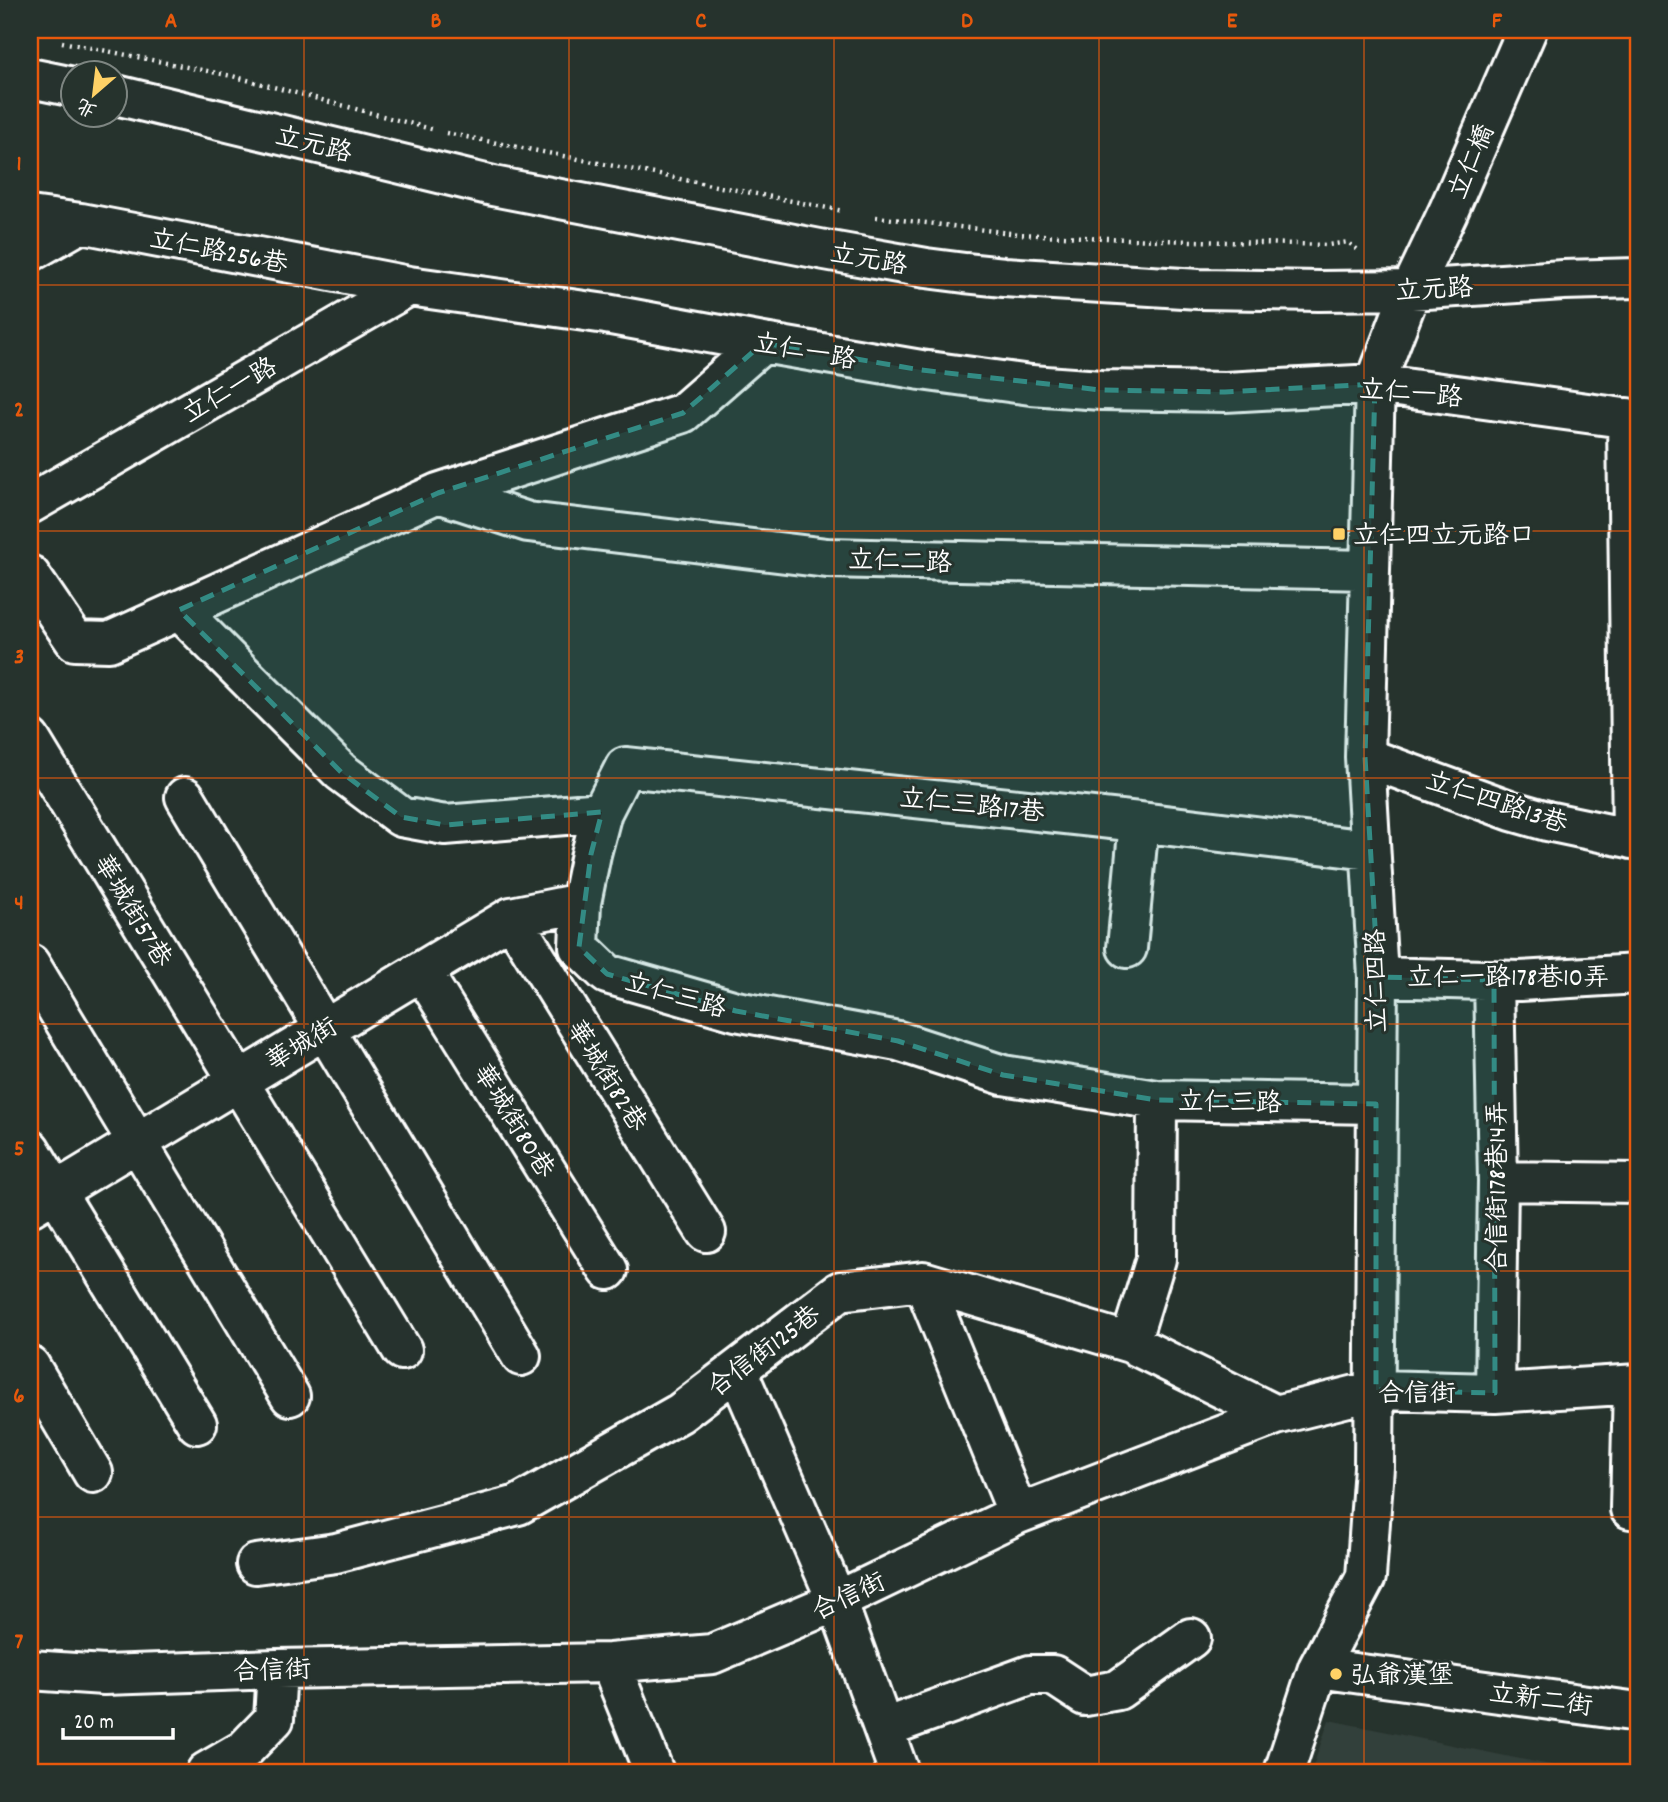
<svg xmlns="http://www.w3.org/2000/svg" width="1668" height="1802" viewBox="0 0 1668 1802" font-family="Dekko,'LXGW WenKai TC',sans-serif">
<rect width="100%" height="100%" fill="#26332d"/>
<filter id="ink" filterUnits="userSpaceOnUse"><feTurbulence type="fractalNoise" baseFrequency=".0143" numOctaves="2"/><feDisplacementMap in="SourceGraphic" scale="14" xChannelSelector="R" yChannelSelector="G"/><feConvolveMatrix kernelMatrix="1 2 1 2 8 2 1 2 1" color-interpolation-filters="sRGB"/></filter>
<g filter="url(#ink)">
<path fill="#333f3a" d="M1329,1720L1560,1767L1591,1772H1311Z"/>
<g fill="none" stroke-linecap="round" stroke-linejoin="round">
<defs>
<path id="minor" d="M30,78L74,87
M116,95L493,186L825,250L926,268L965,273L1004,277L1199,289L1319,291L1411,290L1563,280L1638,278
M30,216L81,223L409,286
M30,252L81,223
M1627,418L1632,839
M438,493L528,522L827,558L1369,570
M30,504L409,286L606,314L763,343L921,370L1031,385L1101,390L1225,392L1375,384L1638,420
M30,575L75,641L109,642L438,493L683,413L763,343
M179,610L341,772L401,817L445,825L602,812L591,854L581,903L579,947L607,974L736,1011L898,1041L1003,1075L1157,1100L1376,1104
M30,739L402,1350
M1365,757L1512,811L1547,821L1638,840
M185,797L521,1356
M602,812L625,767L1139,822L1369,850
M511,917L706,1232
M1127,948L1139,822
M30,964L290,1396
M422,971L608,1270
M1378,977L1520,981L1638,974
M1494,980L1498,1181L1495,1393
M30,1149L197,1424
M1498,1181L1638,1183
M30,1207L511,917L581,903
M923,1281L1018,1514
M1130,1343L1156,1259L1157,1100
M30,1366L93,1473
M737,1370L837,1601L899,1772
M1630,1509L1633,1385
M256,1564L336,1553L518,1505L680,1413L840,1291L923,1281L1130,1343L1276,1415
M610,1663L654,1772
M1318,1668L1638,1712
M30,1670L104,1675L277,1669L610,1663L712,1654L837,1601L1018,1514L1276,1415L1376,1390L1495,1393L1638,1384
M884,1728L1030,1675H1053L1085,1696L1118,1690L1191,1638
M206,1772L244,1750L274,1719L277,1669
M1284,1772L1318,1668L1366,1577L1374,1467L1378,977L1365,757L1375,384L1411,290L1448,212L1527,30"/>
</defs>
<use href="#minor" stroke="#fff" stroke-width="44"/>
<path stroke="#fff" stroke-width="4.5" stroke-dasharray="2 5" stroke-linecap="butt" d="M62,42L232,76L435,130
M446,133L843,211
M876,217L1019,234L1127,239L1328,245L1348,242L1359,251"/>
<use href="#minor" stroke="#26332d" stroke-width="38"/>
</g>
</g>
<path fill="#338b84" fill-opacity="0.2" stroke="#338b84" stroke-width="5" stroke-dasharray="14 9" stroke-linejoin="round" d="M763,343L921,370L1101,390L1225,392L1375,384L1365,757L1378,977L1494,980L1495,1393L1376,1390V1104L1157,1100L1003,1075L898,1041L736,1011L607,974L579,947L591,854L602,812L445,825L401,817L341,772L179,610L438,493L683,413Z"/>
<path fill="none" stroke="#e8590c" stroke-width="2" stroke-opacity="0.55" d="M304,30V1772M569,30V1772M834,30V1772M1099,30V1772M1364,30V1772M30,285H1638M30,531H1638M30,778H1638M30,1024H1638M30,1271H1638M30,1517H1638"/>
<g fill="#ffd166" stroke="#26332d" stroke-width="2.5">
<rect x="1332" y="527" width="14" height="14" rx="3.5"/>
<circle cx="1336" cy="1674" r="7"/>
</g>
<g text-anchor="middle" stroke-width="6" stroke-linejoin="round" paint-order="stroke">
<g font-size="26" fill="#fff" stroke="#26332d">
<text transform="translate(314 143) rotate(14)" y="9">立元路</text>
<text transform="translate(1470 161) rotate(-67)" y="9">立仁橋</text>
<text transform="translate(219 250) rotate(11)" y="9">立仁路256巷</text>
<text transform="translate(869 258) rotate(10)" y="9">立元路</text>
<text transform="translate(1434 288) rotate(-3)" y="9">立元路</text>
<text transform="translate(805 350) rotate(10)" y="9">立仁一路</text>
<text transform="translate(229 389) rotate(-30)" y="9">立仁一路</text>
<text transform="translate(1411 392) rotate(5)" y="9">立仁一路</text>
<text transform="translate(900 560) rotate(2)" y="9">立仁二路</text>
<text transform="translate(1497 801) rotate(18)" y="9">立仁四路13巷</text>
<text transform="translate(972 804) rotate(6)" y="9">立仁三路17巷</text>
<text transform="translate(134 910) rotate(59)" y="9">華城街57巷</text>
<text x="1508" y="985">立仁一路178巷10弄</text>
<text transform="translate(1375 981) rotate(-91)" y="9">立仁四路</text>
<text transform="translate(676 994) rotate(16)" y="9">立仁三路</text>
<text transform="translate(301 1043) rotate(-31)" y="9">華城街</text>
<text transform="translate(608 1075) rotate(58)" y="9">華城街82巷</text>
<text transform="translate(1230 1101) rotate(1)" y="9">立仁三路</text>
<text transform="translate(515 1120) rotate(58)" y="9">華城街80巷</text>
<text transform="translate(1496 1187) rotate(-90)" y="9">合信街178巷14弄</text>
<text transform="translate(763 1350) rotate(-37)" y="9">合信街125巷</text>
<text x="1417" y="1401">合信街</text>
<text transform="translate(848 1595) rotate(-25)" y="9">合信街</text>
<text transform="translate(272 1669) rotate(-2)" y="9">合信街</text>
<text transform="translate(1541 1698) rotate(8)" y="9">立新二街</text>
</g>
<g font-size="26" fill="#fff" stroke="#26332d" text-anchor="start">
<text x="1353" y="543">立仁四立元路口</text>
<text x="1350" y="1683">弘爺漢堡</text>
</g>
</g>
<rect width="1668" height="1802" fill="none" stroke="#26332d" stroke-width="77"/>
<g transform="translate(94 94) rotate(208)"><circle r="33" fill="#26332d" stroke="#7d8581" stroke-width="2"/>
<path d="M0-5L12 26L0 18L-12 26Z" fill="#ffd166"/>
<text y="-10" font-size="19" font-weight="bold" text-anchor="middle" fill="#ffffff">北</text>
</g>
<path d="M63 1728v10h110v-10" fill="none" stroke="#ffffff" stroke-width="3.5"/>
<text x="74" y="1728" font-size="21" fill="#ffffff" stroke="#26332d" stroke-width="5" paint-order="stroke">20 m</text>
<rect x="38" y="38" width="1592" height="1726" fill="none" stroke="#e8590c" stroke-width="2.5"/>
<g font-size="23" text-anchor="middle" font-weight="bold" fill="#e8590c">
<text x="171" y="27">A</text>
<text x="436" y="27">B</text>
<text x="701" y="27">C</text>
<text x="967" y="27">D</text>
<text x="1232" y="27">E</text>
<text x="1497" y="27">F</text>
<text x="19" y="170">1</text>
<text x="19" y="416">2</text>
<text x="19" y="663">3</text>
<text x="19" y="909">4</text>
<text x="19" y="1155">5</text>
<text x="19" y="1402">6</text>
<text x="19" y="1648">7</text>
</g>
</svg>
